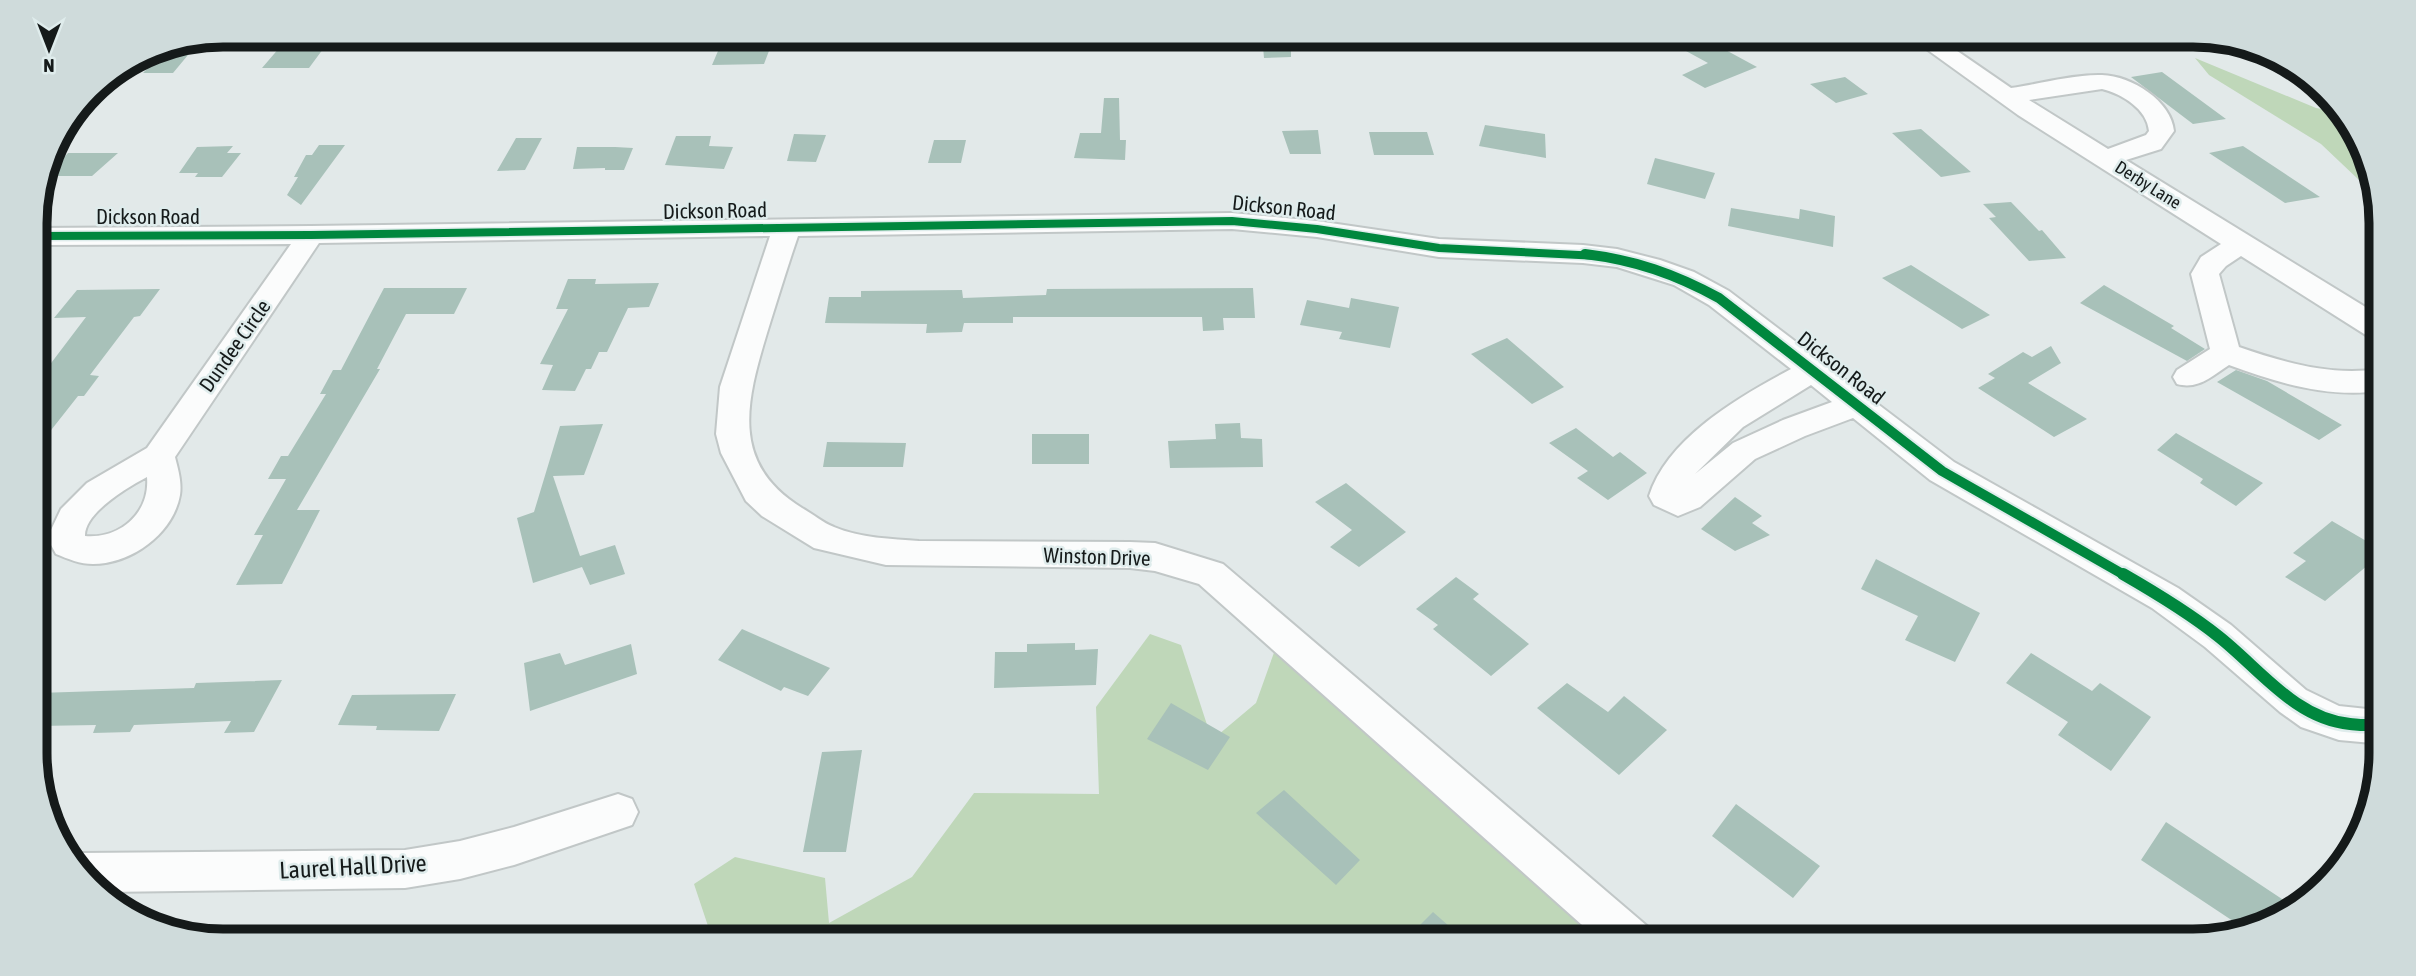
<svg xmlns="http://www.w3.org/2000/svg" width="2416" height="976" viewBox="0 0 2416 976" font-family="'Asap Condensed',sans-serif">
<rect width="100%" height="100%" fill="#e2e9e9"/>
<path fill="#bfd7b9" d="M2195,58L2316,108L2340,112L2379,199L2321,144L2209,75Z
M1150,634L1181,645L1212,740L1256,703L1276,647L1605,941H713L694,884L735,857L825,878L829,923L912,877L974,793L1099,794L1096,707Z"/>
<path fill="#a8c1b9" d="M1262,35H1291V57L1264,58Z
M1681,35H1698L1757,67L1705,88L1682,75L1708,63L1675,45Z
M772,43L764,64L712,65L721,44Z
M326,45L309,68H262L280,47Z
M193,49L173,73H143L166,50Z
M2162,72L2226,119L2193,124L2131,77Z
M1845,77L1868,94L1836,103L1810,84Z
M1104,98H1119L1120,140H1126L1125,160L1074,158L1080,133H1101Z
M1485,125L1545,134L1546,158L1479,146Z
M1921,129L1971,172L1941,177L1892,133Z
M1318,130L1321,154H1290L1282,131Z
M1369,132H1427L1434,155H1374Z
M794,134L826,135L816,162L787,161Z
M676,136H711L709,146L733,147L724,169L665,165Z
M516,138H542L525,170L497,171Z
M934,140H966L961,163H928Z
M319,145H345L301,205L287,195L298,177H294L306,155H312Z
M233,146L227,153H241L222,177H195L198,173H179L197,147Z
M2243,146L2320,197L2285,203L2209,153Z
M577,147H615L633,148L624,170H605V168L573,169Z
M68,153H118L92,176H46Z
M1655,158L1715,173L1705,199L1647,184Z
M2011,202L2039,231L2042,230L2066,258L2029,261L1989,218L1996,217L1983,204Z
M1731,208L1799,219L1800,209L1835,216L1833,247L1728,226Z
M1911,265L1990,315L1962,329L1882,278Z
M568,279H596L595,284L659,283L649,307L628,308L607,352H599L591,369H586L575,391L542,390L553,365L540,364L568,309H556Z
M2104,285L2174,326L2171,328L2205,349L2187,361L2080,303Z
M384,288H467L454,314H406L377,369H380L297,510H320L282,584L236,585L263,535H254L286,479H268L281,456H288L326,394H320L333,370H341Z
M1253,288L1255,318H1223L1224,330L1203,331L1202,317H1013V323H964L962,332L926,333L927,324L825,323L829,297H861V291L962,290L963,298L1046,295L1047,289Z
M160,289L140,316L134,317L90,375L99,376L84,396H78L37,448L36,383L86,317L54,318L77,290Z
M1351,298L1399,307L1390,348L1339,339L1342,332L1300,325L1307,300L1349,308Z
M1507,338L1564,387L1532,404L1471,354Z
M2051,346L2061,363L2028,383L2087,419L2054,437L1978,388L1995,378L1988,374L2023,352L2032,357Z
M2236,370L2267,381L2342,425L2319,440L2217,382Z
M1240,423L1241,438L1262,439L1263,467L1170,468L1168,441L1216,439L1215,424Z
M603,424L584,475L553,476L580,556L615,545L625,574L590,585L582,567L533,583L517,518L534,512L560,426Z
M1576,428L1613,457L1620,452L1647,473L1608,500L1577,478L1588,471L1549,443Z
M2176,433L2263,483L2236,506L2200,483L2203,479L2157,450Z
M1032,434H1089V464H1032Z
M827,442L906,443L903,467H823Z
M1346,483L1406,532L1359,567L1330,547L1352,530L1315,502Z
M1735,497L1762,516L1752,523L1770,535L1735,551L1701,529Z
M2332,521L2380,549V555L2325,601L2285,577L2306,561L2293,553Z
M1876,559L1980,613L1955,662L1905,640L1918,616L1861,589Z
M1456,577L1479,594L1473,599L1529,644L1491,676L1433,629L1438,625L1416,609Z
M742,629L830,668L808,696L784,687L781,691L718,660Z
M1075,643V650L1098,649L1096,685L994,688L995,652H1027V644Z
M631,644L637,674L530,711L524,663L560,653L565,665Z
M2031,653L2092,691L2100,683L2151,717L2111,771L2058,735L2068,722L2006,683Z
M282,680L254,732L224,733L231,721L134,725L130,732L93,733L96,725L38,726V693L194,688L196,683Z
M1567,683L1608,712L1624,696L1667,730L1619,775L1537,708Z
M456,694L439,731L376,730L377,726L338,725L352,695Z
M1171,703L1230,737L1208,770L1147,739Z
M862,750L846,852H803L822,752Z
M1284,790L1360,860L1336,885L1256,813Z
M1736,804L1820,866L1793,898L1712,836Z
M2166,822L2294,907L2242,927L2141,860Z
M1433,912L1466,941H1404Z"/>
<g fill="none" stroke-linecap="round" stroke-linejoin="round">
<defs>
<path id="minor" d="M1907,35H1934L2011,88C2039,84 2075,74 2102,75C2132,76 2171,101 2174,131L2161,149L2126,160L2380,316V340L2369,337L2241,256L2226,266L2219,274L2239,347C2286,363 2329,376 2380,369V391C2327,398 2278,383 2229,365C2212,376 2198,390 2177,384L2173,377L2177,370L2210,349L2191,274L2201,257L2221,244L2018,115ZM2102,89C2122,94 2147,109 2149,131L2146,135L2108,149L2029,100Z
M1232,213L1317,221L1439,239L1583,245L1617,249L1660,260L1694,272L1729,291L1954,462L2178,588L2231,625L2306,690L2339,706L2367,709L2381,704V739L2372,743L2339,740L2301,727L2280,712L2205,647L2152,608L1930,480L1853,418L1805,436L1755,459L1700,507L1678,516L1654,505L1649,496C1667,438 1740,396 1791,369L1709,305L1674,285L1617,267L1583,263L1439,257L1317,237L1232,229L798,236C787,268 777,301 767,333C746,402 730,464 802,508C813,514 823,523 834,527C860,538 892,539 919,541L1130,542L1155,543L1223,564L1647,926L1654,941H1600L1199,584L1155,571L1130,568L886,565L814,548L762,516L746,501L721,453L716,434L720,387L770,236L319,243L175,457C178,469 182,482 180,495C173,534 131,564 93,564C80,564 68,559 56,554L51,545L50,532L61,509L87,483L147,448L291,244L36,245V228L311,226ZM1811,385L1832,402L1783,420L1733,443L1695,474L1743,427ZM147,477C150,513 120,539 85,536C84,513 128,487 147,477Z
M618,794L632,799L638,812L632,825L514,865L460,879L405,888L105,892L82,876L72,857L80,853L405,850L460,841L514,827Z"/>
</defs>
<use href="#minor" stroke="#c1c7c7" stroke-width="4"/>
<use href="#minor" fill="#fbfcfc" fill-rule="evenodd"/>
<defs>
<path id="cycleway-far2" d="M36,236L311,235L1232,221L1317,229L1439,248L1599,256"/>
<path id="cycleway-far1" d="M1585,254C1635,260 1675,274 1719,298L1942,471L2126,576"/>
<path id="cycleway" d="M2123,574C2156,593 2188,612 2218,636C2259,668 2295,719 2350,724C2363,725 2370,727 2381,720"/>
</defs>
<use href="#cycleway-far2" stroke="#dfecec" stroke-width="11"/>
<use href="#cycleway-far1" stroke="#dfecec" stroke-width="14"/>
<use href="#cycleway" stroke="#dfecec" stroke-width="17"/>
<use href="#cycleway-far2" stroke="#00873e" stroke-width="8"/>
<use href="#cycleway-far1" stroke="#00873e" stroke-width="10"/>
<use href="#cycleway" stroke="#00873e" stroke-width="12"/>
</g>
<g text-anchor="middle" stroke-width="5" stroke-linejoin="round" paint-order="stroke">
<g font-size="18" fill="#151a1a" stroke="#dfecec">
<text transform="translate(2148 185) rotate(32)" y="6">Derby Lane</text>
</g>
<g font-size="21" fill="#151a1a" stroke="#dfecec">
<text transform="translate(1284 208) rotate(6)" y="7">Dickson Road</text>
<text transform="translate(715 211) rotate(-1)" y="7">Dickson Road</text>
<text x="148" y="224">Dickson Road</text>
<text transform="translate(235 346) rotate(-55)" y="7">Dundee Circle</text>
<text transform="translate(1841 368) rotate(38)" y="7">Dickson Road</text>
<text transform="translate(1097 557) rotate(2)" y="7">Winston Drive</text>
</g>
<g font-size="24" fill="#151a1a" stroke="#dfecec">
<text transform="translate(353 867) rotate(-3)" y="8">Laurel Hall Drive</text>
</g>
</g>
<path d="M0 0H2416V976H0ZM223 47H2193A176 176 0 0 1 2369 223V753A176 176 0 0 1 2193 929H223A176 176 0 0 1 47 753V223A176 176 0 0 1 223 47Z" fill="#cfdbdb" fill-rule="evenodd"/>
<path fill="none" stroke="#151a1a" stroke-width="9" d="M223 47H2193A176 176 0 0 1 2369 223V753A176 176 0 0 1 2193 929H223A176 176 0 0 1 47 753V223A176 176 0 0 1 223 47Z"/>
<g transform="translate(49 49) rotate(180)" stroke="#dfecec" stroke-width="5" paint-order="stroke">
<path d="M0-5L12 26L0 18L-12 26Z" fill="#151a1a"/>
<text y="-10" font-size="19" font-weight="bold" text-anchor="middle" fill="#151a1a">N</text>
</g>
</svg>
